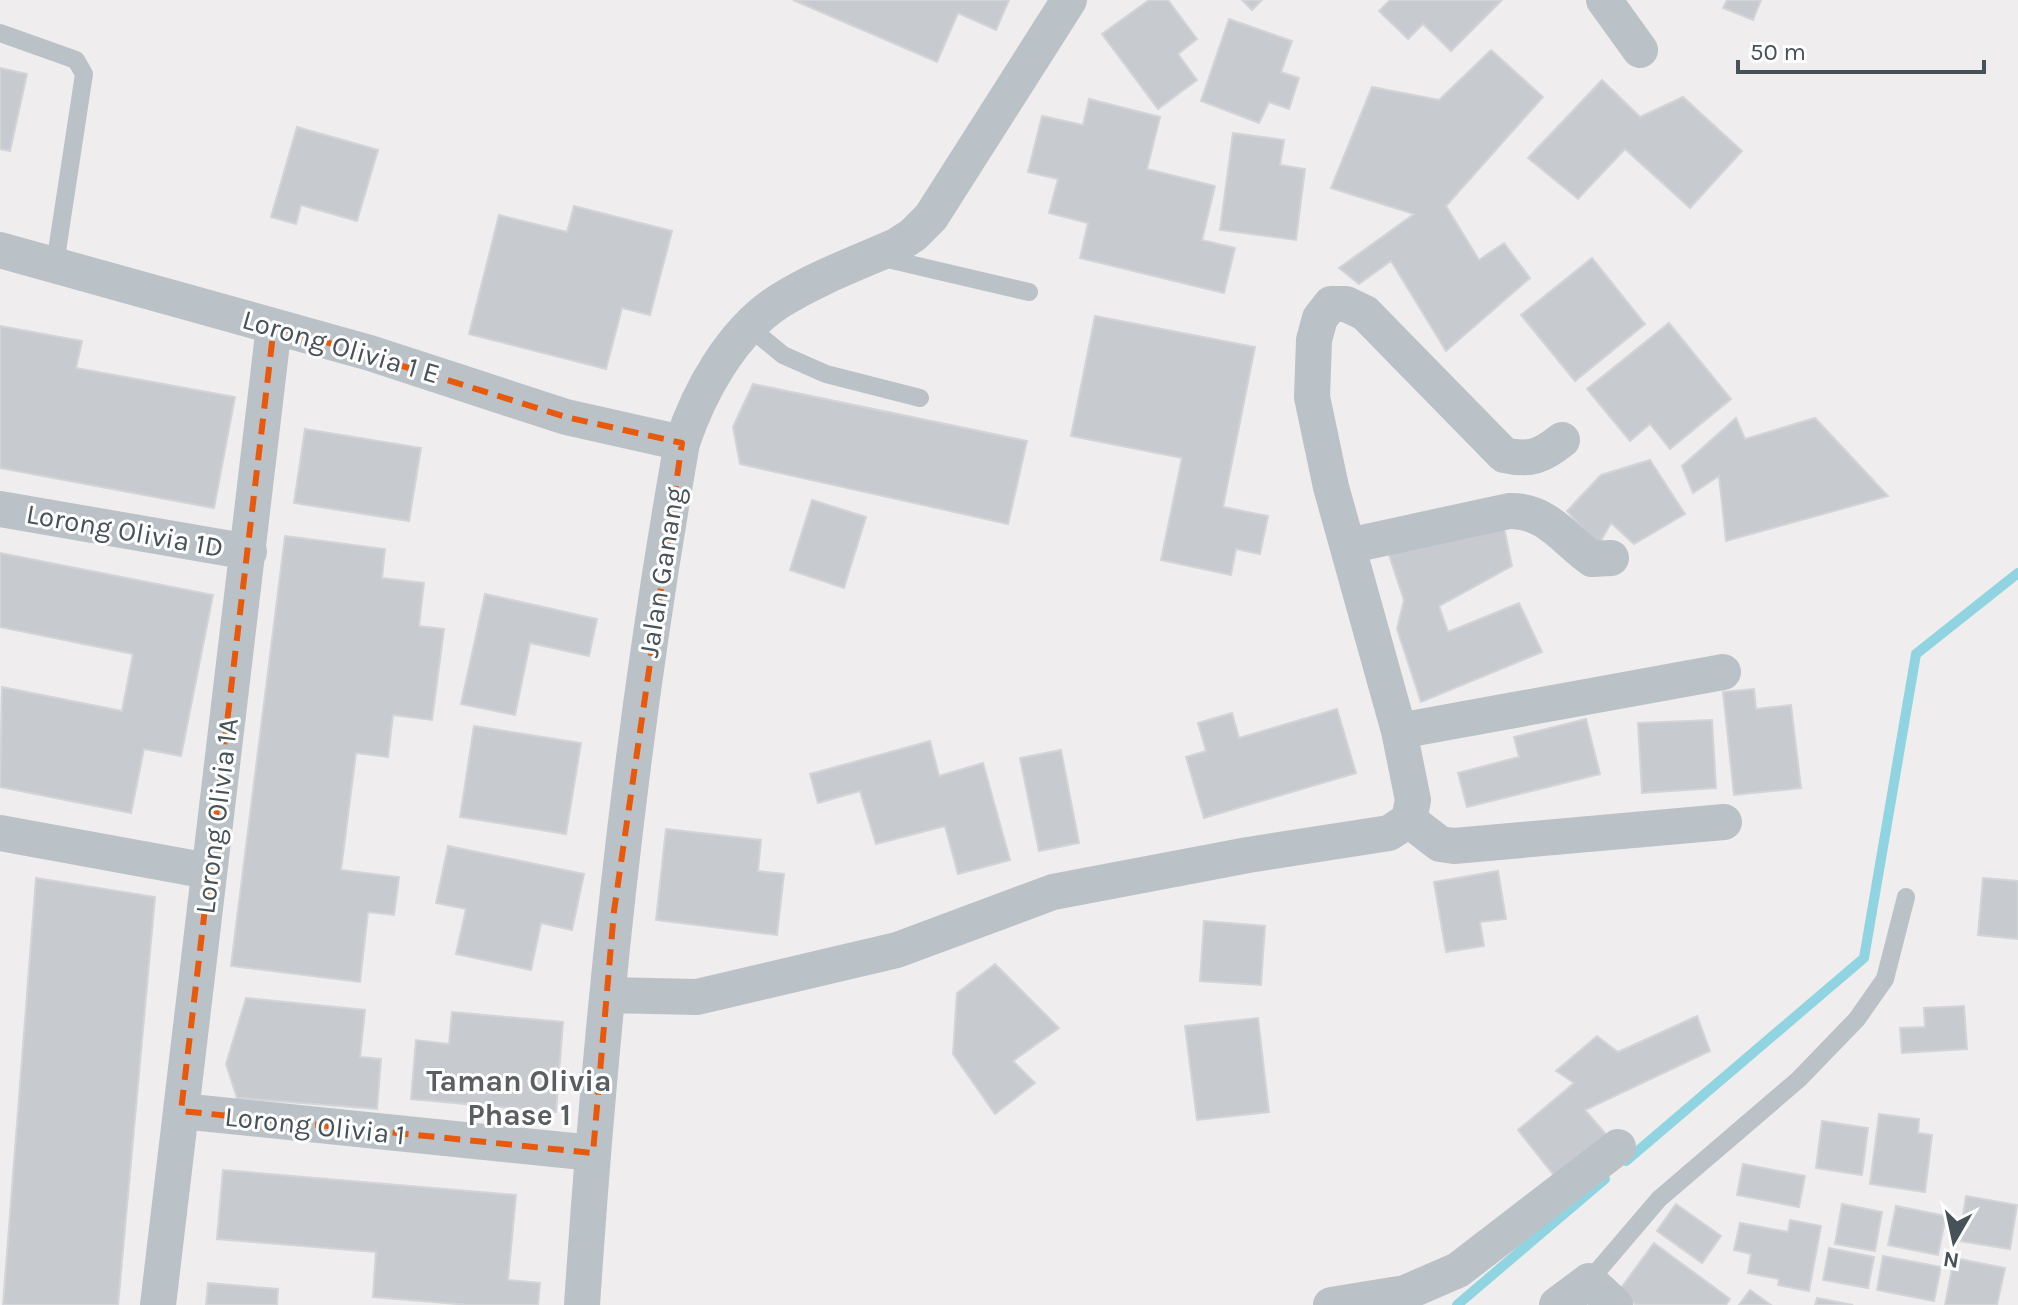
<svg xmlns="http://www.w3.org/2000/svg" width="2018" height="1305" viewBox="0 0 2018 1305" font-family="Karla,sans-serif">
<rect width="100%" height="100%" fill="#efeded"/>
<g fill="none" stroke-linecap="round" stroke-linejoin="round">
<path stroke="#91d4e1" stroke-width="10" d="M1626,1161L1864,958L1916,654L2018,573
M1457,1305L1605,1179"/>
</g>
<path fill="#c7cacf" stroke="#d2d4d8" stroke-width="2" d="M793,0H1009L996,30L958,13L937,62Z
M1149,0H1168L1197,39L1178,54L1197,80L1158,109L1102,34Z
M1242,0H1262L1252,10Z
M1390,0H1502L1451,51L1423,24L1408,39L1379,11Z
M1727,0H1761L1753,20L1723,8Z
M1229,19L1292,41L1281,72L1299,78L1289,109L1269,102L1259,123L1201,101Z
M1491,50L1543,97L1446,206L1479,260L1504,243L1530,278L1446,351L1391,261L1359,284L1339,268L1414,214L1331,188L1372,87L1439,100Z
M0,68L27,74L10,151L0,149Z
M1602,80L1640,117L1683,97L1742,151L1690,208L1625,149L1578,199L1528,158Z
M1089,99L1160,117L1147,169L1215,186L1202,240L1235,248L1224,293L1080,258L1088,223L1049,213L1058,179L1028,172L1042,116L1083,125Z
M297,127L378,150L357,221L301,205L296,224L271,217Z
M1233,133L1284,140L1280,165L1305,169L1296,240L1220,230Z
M574,206L672,231L650,315L622,308L606,369L469,334L499,215L567,232Z
M1592,258L1645,324L1575,381L1521,315Z
M1095,316L1255,347L1223,507L1268,516L1260,554L1236,549L1231,575L1161,560L1182,458L1071,436Z
M1669,323L1731,399L1670,449L1650,424L1630,441L1587,389Z
M0,326L82,341L76,368L235,397L214,508L0,468Z
M753,384L1027,441L1008,524L740,464L733,427Z
M1736,418L1745,439L1815,418L1888,496L1726,541L1719,476L1693,493L1682,466Z
M305,429L421,448L409,521L294,503Z
M1650,460L1685,514L1634,544L1611,523L1598,546L1567,511L1601,475Z
M812,500L866,517L844,588L790,570Z
M1502,518L1512,566L1439,606L1448,632L1519,603L1542,652L1421,702L1397,629L1404,600L1385,543Z
M285,536L385,549L382,578L424,583L419,626L444,629L432,720L393,715L388,757L356,753L341,870L399,877L394,915L368,912L360,982L231,966Z
M0,553L213,595L181,756L144,749L131,813L0,787L2,687L122,711L133,654L0,627Z
M485,594L597,619L589,656L530,643L515,715L461,704Z
M1754,689L1756,709L1791,705L1801,788L1734,795L1723,692Z
M1337,709L1356,773L1204,818L1186,757L1206,751L1198,723L1232,713L1239,738Z
M1586,719L1600,774L1467,807L1458,773L1519,757L1514,737Z
M1712,720L1716,788L1642,793L1638,723Z
M474,726L581,743L566,834L460,817Z
M930,741L939,776L983,763L1010,860L958,874L945,826L876,844L860,791L818,803L810,774Z
M1061,750L1079,843L1039,851L1020,758Z
M666,829L761,840L758,871L784,874L777,935L656,920Z
M448,846L584,874L572,930L541,923L531,970L456,954L466,909L436,903Z
M1498,871L1506,919L1480,922L1484,946L1446,952L1434,882Z
M36,878L155,897L118,1305H3Z
M1983,878L2018,881V939L1978,935Z
M1204,921L1265,926L1261,985L1200,981Z
M995,964L1059,1028L1013,1061L1035,1083L995,1114L953,1054L957,993Z
M246,998L365,1010L360,1057L381,1059L377,1109L237,1098L226,1064Z
M1964,1006L1967,1049L1902,1053L1900,1028L1925,1027L1924,1008Z
M452,1012L563,1022L556,1112L411,1099L416,1040L449,1044Z
M1697,1016L1710,1051L1585,1110L1611,1140L1556,1178L1518,1130L1574,1083L1556,1071L1597,1036L1618,1052Z
M1258,1018L1269,1112L1197,1120L1185,1026Z
M1879,1114L1919,1119L1918,1133L1932,1135L1925,1192L1870,1184Z
M1822,1121L1868,1128L1862,1175L1816,1168Z
M1743,1164L1805,1176L1799,1207L1737,1195Z
M223,1170L516,1195L508,1280L540,1283L538,1305H470L373,1297L376,1252L217,1239Z
M1966,1196L2017,1205L2010,1249L1959,1241Z
M1676,1204L1721,1236L1702,1263L1657,1231Z
M1842,1204L1882,1212L1875,1251L1835,1244Z
M1896,1206L1946,1216L1938,1255L1888,1245Z
M1790,1220L1821,1226L1809,1291L1778,1285L1779,1279L1748,1273L1751,1254L1734,1250L1740,1223L1788,1232Z
M1654,1243L1730,1299L1726,1305H1636L1618,1292Z
M1829,1248L1874,1257L1868,1288L1823,1280Z
M1883,1256L1941,1267L1934,1301L1877,1290Z
M1954,1258L2005,1268L1997,1305H1945Z
M208,1283L278,1289L277,1305H206Z
M1750,1290L1771,1305H1739Z
M1817,1298L1853,1305H1815Z"/>
<g fill="none" stroke-linecap="round" stroke-linejoin="round">
<path stroke="#bac2c8" stroke-width="18" d="M0,33L76,60L84,74L55,264
M879,257L1029,292
M749,327L783,355L826,374L920,398
M1589,1281L1659,1199L1799,1079L1857,1019L1885,979L1906,897"/>
<path stroke="#bac2c8" stroke-width="36" d="M1604,0L1640,50
M0,250L370,353L566,417L682,443
M0,509L249,552
M1348,546L1509,511C1547,510 1564,539 1592,559L1611,558
M1399,731L1723,672
M1409,820L1440,844L1454,846L1724,822
M0,833L208,871
M608,995L697,997L897,950L1053,892L1248,855L1389,833L1409,820L1413,800L1399,731L1331,487L1312,397L1314,340L1320,318L1331,304H1346L1365,313L1504,455C1530,461 1542,456 1562,440
M181,1111L593,1153
M158,1305L274,326
M582,1305C601,1016 631,728 682,443C699,392 731,333 778,302C814,279 857,263 896,246L913,235L931,217L1069,0
M1331,1305L1405,1293L1458,1270L1618,1147
M1557,1305L1589,1281L1615,1305"/>
</g>
<path fill="none" stroke="#e8590c" stroke-width="6" stroke-dasharray="16 10" stroke-linejoin="round" d="M274,326L566,417L682,443L614,911L593,1153L181,1111Z"/>
<g text-anchor="middle" stroke-width="6" stroke-linejoin="round" paint-order="stroke">
<g font-size="28" fill="#475158" stroke="#fff">
<text transform="translate(341 346) rotate(16)" y="10">Lorong Olivia 1 E</text>
<text transform="translate(125 530) rotate(10)" y="10">Lorong Olivia 1D</text>
<text transform="translate(661 572) rotate(-81)" y="10">Jalan Ganang</text>
<text transform="translate(216 816) rotate(-83)" y="10">Lorong Olivia 1A</text>
<text transform="translate(315 1125) rotate(6)" y="10">Lorong Olivia 1</text>
</g>
<g font-size="30" font-weight="bold" fill="#5a5e61" stroke="#fff">
<text x="519" y="1091">Taman Olivia<tspan x="519" dy="34">Phase 1</tspan></text>
</g>
</g>
<g transform="translate(1954 1241) rotate(189)" stroke="#ffffff" stroke-width="6" paint-order="stroke">
<path d="M0-6L14 30L0 20L-14 30Z" fill="#475158"/>
<text y="-12" font-size="22" font-weight="bold" text-anchor="middle" fill="#475158">N</text>
</g>
<path d="M1738 60v12h246v-12" fill="none" stroke="#475158" stroke-width="4"/>
<text x="1750" y="60" font-size="24" fill="#475158" stroke="#ffffff" stroke-width="6" paint-order="stroke">50 m</text>
</svg>
